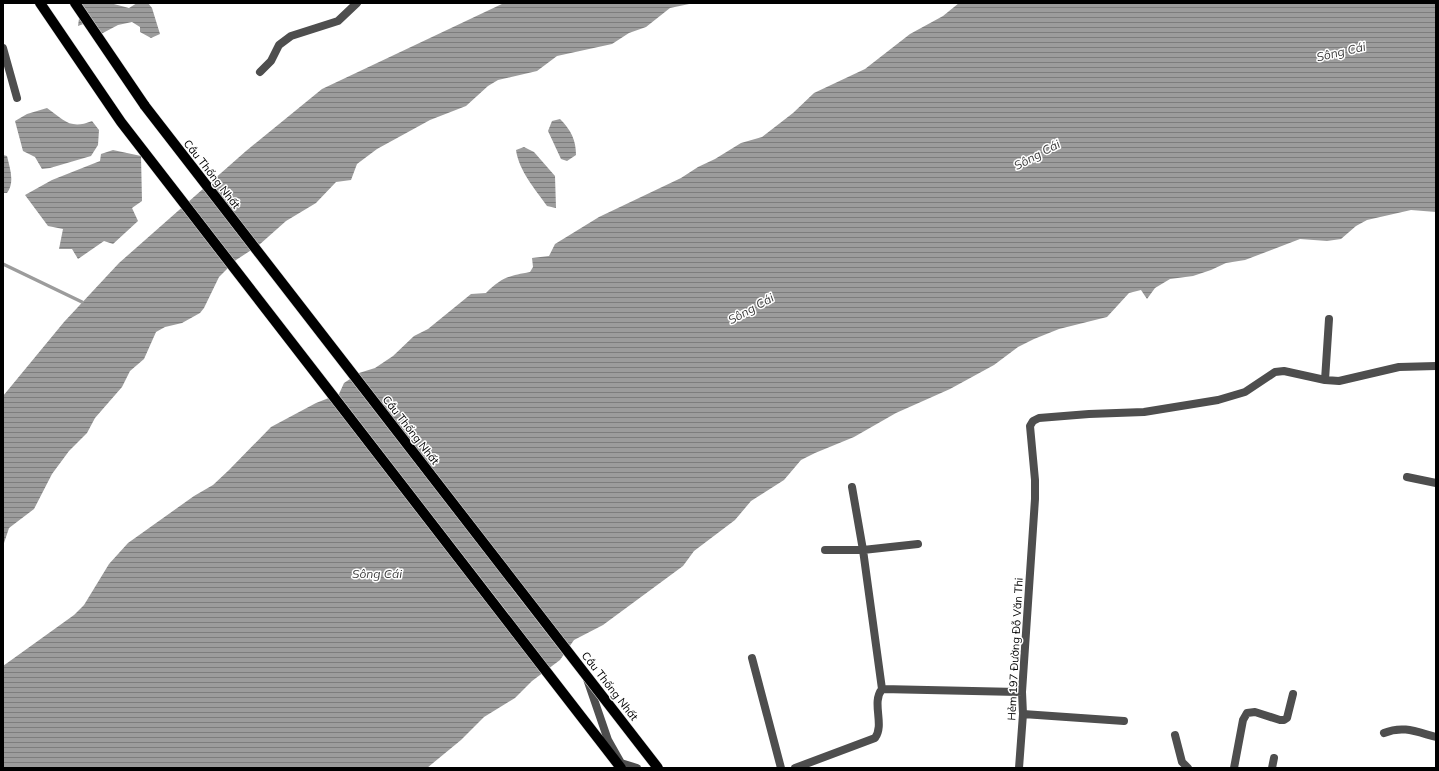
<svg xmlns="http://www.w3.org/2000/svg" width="1439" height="771" viewBox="0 0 1439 771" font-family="Mulish,sans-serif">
<defs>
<pattern id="water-rules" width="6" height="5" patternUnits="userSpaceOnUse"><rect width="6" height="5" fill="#9c9c9c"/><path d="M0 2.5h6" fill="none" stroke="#7d7d7d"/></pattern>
</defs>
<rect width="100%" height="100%" fill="#fff"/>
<path fill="url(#water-rules)" d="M77,3H110L129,8L137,3H148L152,8L160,34L151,38L140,32V27L132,22L118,25L101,34L86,23L78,26L80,11Z
M504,3H694L670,8L646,27L629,33L612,44L557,56L537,71L498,80L488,86L466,106L430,120L377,149L357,164L351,180L336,182L316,203L286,221L259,245L236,260L219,277L204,308L200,313L182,323L165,327L156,332L144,359L130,371L122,387L95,418L87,433L69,451L52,474L34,509L9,528L3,546V396L64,322L119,263L246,151L322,89Z
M959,3H1436V212L1411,210L1367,220L1356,226L1341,239L1327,241L1300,239L1245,260L1226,263L1211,270L1193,276L1170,279L1155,288L1147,299L1141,290L1129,293L1107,317L1059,329L1034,339L1018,347L994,365L950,389L896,413L854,437L815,453L801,460L784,480L751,501L735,520L694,551L683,566L603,625L574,640L560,660L532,681L515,698L484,717L461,740L427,768H3V666L74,615L84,605L109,564L128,543L194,496L213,485L229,470L271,427L316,403L339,394L344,383L359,373L375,368L393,356L414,336L428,329L471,294L486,293C502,277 509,276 530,272L533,267L532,258L549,256L555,244L599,217L681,178L698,167L715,159L741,143L762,137L793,113L814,93L865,69L910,34L943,16Z
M47,108C64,120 70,130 92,121L99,130L98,145L91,156L50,168L42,169L35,157L23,151L15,121L27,114Z
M560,119C571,130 576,140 576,155L567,161L561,159L548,131L552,121Z
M524,147L534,152L555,176L556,208L547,206C535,189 519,171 516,150Z
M113,150L141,156L142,201L132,208L138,221L113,244L104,241L78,259L72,249H59L63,229L48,226L25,195L52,180L100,161L101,154Z
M3,155L7,156C10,169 15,182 7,193H3Z"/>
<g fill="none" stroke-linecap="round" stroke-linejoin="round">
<path stroke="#9c9c9c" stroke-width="3.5" d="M3,264L82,302"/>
<defs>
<path id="primary" d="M40,3L121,122L621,768
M75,3L145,106"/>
</defs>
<use href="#primary" stroke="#dbdbdb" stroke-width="11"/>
<path stroke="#4e4e4e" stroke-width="8" d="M3,48L17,98
M260,72L271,61L279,45L291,36L338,21L357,3
M1325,380L1329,319
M1407,477L1436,483
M852,487L863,550L882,689L1022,692
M825,550H863L918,544
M752,658L781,768
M587,679L608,740L621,763L637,768
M1023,714L1124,721
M1384,733C1403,725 1417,732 1436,737
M1175,735L1182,762L1188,768
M795,768L875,738C885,724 871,703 882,689
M1019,768L1023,714L1022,692L1035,499V480L1030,426L1033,421L1039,418L1089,414L1144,412L1218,400L1245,392L1275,372L1284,371L1325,380L1339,381L1399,367L1436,366
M1234,768L1243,720L1247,713L1255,712L1280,720H1284L1287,718L1293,694
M1272,768L1274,758"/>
<use href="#primary" stroke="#000" stroke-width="10"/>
<defs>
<path id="primary-bridge" d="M145,106L658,768"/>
</defs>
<use href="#primary-bridge" stroke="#dbdbdb" stroke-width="11" stroke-linecap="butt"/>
<use href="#primary-bridge" stroke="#000" stroke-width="10"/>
</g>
<g text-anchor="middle" stroke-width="3" stroke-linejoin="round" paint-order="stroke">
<g font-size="11" fill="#000" stroke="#fff">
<text transform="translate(212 174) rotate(52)" y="4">Cầu Thống Nhất</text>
<text transform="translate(411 430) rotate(52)" y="4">Cầu Thống Nhất</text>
<text transform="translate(1015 649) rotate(-87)" y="4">Hẻm 197 Đường Đỗ Văn Thi</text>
<text transform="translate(610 686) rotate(52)" y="4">Cầu Thống Nhất</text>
</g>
<g font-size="12" font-style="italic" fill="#3d3d3d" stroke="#fff">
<text transform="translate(1341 52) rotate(-13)" y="4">Sông Cái</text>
<text transform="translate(1037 155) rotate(-28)" y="4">Sông Cái</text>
<text transform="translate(751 309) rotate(-29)" y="4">Sông Cái</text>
<text x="377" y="578">Sông Cái</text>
</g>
</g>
<rect width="1439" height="771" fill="none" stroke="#000000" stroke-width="8"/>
</svg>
